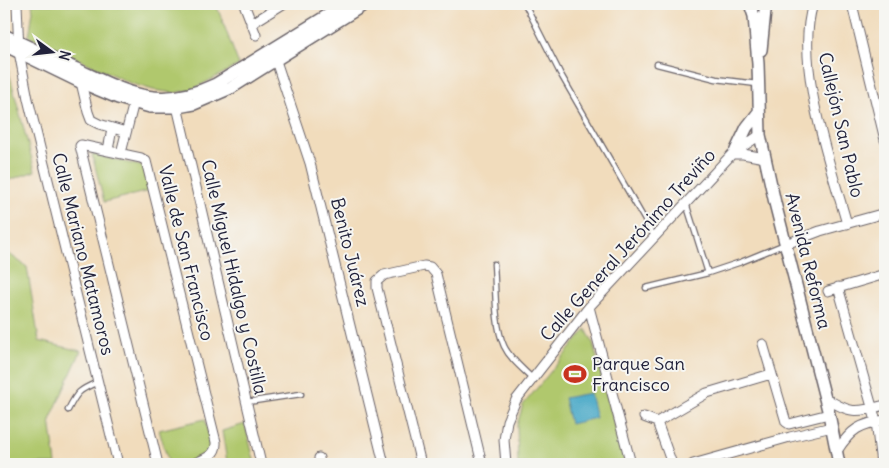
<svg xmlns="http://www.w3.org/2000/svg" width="889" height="468" viewBox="0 0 889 468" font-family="Delius,sans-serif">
<rect width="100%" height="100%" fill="#f6f6f2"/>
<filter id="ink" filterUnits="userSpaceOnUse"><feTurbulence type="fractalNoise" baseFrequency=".02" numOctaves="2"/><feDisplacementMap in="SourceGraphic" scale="10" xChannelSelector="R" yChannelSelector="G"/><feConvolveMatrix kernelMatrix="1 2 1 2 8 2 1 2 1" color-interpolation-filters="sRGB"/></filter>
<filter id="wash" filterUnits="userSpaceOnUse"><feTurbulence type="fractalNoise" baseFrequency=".0096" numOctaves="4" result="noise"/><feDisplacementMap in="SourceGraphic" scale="20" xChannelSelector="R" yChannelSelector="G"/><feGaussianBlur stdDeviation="1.12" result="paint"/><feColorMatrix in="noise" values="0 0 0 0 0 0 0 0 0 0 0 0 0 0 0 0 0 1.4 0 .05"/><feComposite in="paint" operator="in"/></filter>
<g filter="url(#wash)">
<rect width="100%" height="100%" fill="#f1dcbc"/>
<path fill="#f7d1c9" d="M4,4H10L12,22H4Z"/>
<path fill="#b0c86d" stroke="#697554" d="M32,4H216L239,65L191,90L174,93L153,90L130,83L29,36L33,11Z
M4,63L7,65L35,171L4,182Z
M92,154L145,167L149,191L104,202Z
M4,250L27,267L39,341L81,351L50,420L56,464H4Z
M586,329L593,343L625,464H518L517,425L523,405Z
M205,419L212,450L183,464H169L159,430Z
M245,424L255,464H223L227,462L222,431Z"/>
<path fill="#48a9c7" stroke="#356681" d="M590,393L596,418L570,424L564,398Z"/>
</g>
<g filter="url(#ink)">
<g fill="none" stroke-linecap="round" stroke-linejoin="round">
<defs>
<path id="service" d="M525,4L560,73L654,236
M660,4L676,6
M657,64L716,79L757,84
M686,203L708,273
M494,264C496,289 494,324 504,346C510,359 523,369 533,379
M646,288L708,273L741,262L785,244
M247,402L301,394
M68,410C77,392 79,390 98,382"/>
<path id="minor" d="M17,4L19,52L28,99L118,464
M244,4L256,35
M813,4C794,64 830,163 847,224
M852,4L885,140
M251,24L283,4
M274,55L310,163L384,464
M80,78L88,112L91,120L99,124L126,132
M176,102L261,464
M108,150L112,129
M121,153L135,98
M732,154H743L765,158
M786,244L820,231L885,213
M838,287L876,421L881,464
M828,291L885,274
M589,307L631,464
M763,344L786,422L789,424L829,414
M824,397C850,414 855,413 885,405
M644,417L657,422
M657,422L707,393L771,374
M657,422L672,464
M837,451C851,429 860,424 885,420
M319,458L320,464
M158,464L80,146L81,145L141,158L146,161L216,442C217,456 204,459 193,464
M421,464L377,288V281L384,275L424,266L430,267L436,274L482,464
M506,464L504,440L507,421L516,400L589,307L732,154L760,135
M693,464L790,437L832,427"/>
<path id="tertiary" d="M750,4L754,16L758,64L760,135L775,203L829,414L839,464
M4,35C28,47 53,58 77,69C129,93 159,111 216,84L346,4
M4,45L80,82L118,98L150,107H178L194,104L231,88L365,4
M761,50L765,11L767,4
M736,150L747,127L758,113"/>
</defs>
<use href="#service" stroke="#6a6368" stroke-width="7"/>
<use href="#minor" stroke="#6a6368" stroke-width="11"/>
<use href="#tertiary" stroke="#6a6368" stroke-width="14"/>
<use href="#service" stroke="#fff" stroke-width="4.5"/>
<use href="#minor" stroke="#fff" stroke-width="9"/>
<use href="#tertiary" stroke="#fff" stroke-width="11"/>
</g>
</g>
<defs>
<symbol id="stadium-bare" viewBox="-9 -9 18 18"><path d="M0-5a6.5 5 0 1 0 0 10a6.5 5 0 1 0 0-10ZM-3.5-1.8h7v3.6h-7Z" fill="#c8321e" stroke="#f6f6f2" stroke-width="2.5" paint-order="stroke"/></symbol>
</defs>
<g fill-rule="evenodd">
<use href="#stadium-bare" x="559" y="358" width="32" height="32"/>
</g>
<g text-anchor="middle" stroke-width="4" stroke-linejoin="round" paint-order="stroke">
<g font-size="18" fill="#22223b" stroke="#f6f6f2">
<text transform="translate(841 125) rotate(77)" y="6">Callejón San Pablo</text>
<text transform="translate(628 245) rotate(-48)" y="6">Calle General Jerónimo Treviño</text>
<text transform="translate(350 252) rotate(76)" y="6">Benito Juárez</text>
<text transform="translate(186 253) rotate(76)" y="6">Valle de San Francisco</text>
<text transform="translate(83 254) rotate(76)" y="6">Calle Mariano Matamoros</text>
<text transform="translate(808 261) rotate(76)" y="6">Avenida Reforma</text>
<text transform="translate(234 277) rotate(77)" y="6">Calle Miguel Hidalgo y Costilla</text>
</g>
<g font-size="18" fill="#22223b" stroke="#f6f6f2" text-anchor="start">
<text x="592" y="370">Parque San<tspan x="592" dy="21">Francisco</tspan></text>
</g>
</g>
<rect width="889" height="468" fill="none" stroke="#f6f6f2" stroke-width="20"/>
<g transform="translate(52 52) rotate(105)" stroke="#f6f6f2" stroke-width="4" paint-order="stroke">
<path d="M0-4L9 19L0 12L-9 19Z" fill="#22223b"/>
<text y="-8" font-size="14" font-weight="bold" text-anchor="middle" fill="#22223b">N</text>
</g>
</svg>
